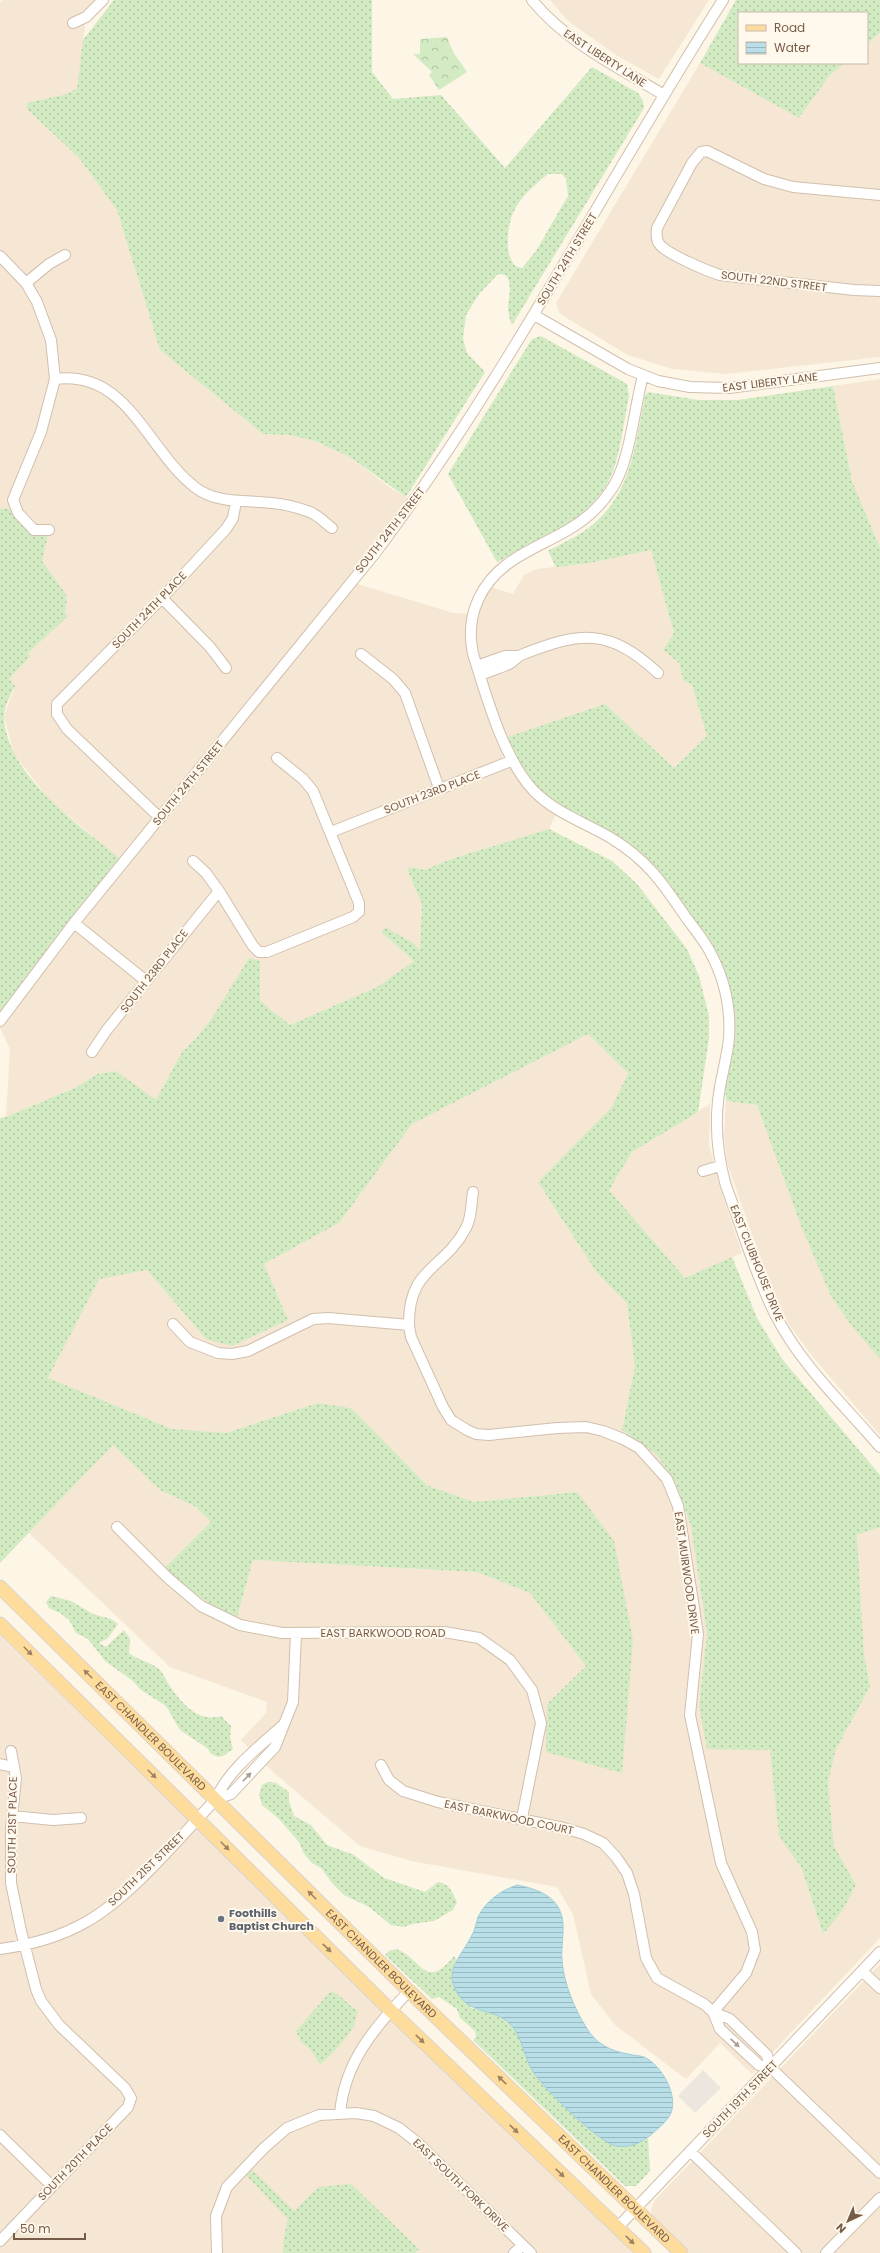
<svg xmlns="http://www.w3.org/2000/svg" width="880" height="2253" viewBox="0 0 880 2253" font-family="Poppins,sans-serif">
<defs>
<pattern id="grass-dots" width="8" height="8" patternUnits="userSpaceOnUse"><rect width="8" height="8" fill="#d2ebc3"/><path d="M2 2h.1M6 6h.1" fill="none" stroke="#afc1a0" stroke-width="1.8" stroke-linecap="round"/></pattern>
<pattern id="park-crowns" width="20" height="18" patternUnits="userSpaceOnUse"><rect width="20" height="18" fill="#d2ebc3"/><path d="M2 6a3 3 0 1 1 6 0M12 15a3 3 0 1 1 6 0" fill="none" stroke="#afc1a0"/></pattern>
<pattern id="water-rules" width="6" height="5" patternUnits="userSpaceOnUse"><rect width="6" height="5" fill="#b9dfe8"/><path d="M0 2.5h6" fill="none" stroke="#9bb8be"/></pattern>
</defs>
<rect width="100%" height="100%" fill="#fdf5e5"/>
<path fill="#f5e7d3" d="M3,0H103L86,18L77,89L63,95L28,103L27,109L79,158L117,210L160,350L263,434L290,435L315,441L350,457L393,490L414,501L351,582L453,613L473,614L485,585L513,594L524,575L537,569L590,563L651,550L674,633L663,650L679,663L683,680L692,685L707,736L674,768L605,704L549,829L454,858L424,870L413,867L407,870L422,904L420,951L412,942L385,927L381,932L414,961L377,987L290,1025L259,1001V982L249,958L212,1018L198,1036L182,1052L156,1100L115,1071L97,1074L77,1087L6,1117L10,1049L0,1028V1021L92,835L51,802L14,754L4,716L15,686L8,679L30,658L28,653L65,613L67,596L42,561L34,530L5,508L0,509V3Z
M550,0H709L659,79L616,55L568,21Z
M880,33V357L726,374L672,369L628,355L560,314L556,303L700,63L799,118L829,76L845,63H867V44Z
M880,379V548L852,481L833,386Z
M588,1034L628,1072L613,1107L538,1182L597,1273L627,1302L635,1366L622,1430L657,1455L676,1484L691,1526L707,1633L699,1706L771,1750L779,1836L801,1867L823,1934L856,1885L834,1846L828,1782L836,1749L870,1687L864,1654L857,1535L880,1527V1938L752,2074L720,2043L686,2079L615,2025L591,1994L573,1914L557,1887L411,1861L360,1846L273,1772L241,1740L266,1713L267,1702L170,1667L29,1533L113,1445L160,1490L196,1507L211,1522L237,1617L253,1560L477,1572L530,1593L586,1666L547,1704L622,1773L577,1492L473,1502L427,1485L351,1408L318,1403L226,1433L172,1429L48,1378L98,1279L147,1270L206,1339L288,1320L264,1264L339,1223L412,1124Z
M726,1101L758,1105L880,1359V1435L813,1357L788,1323L770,1285L727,1163L724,1136Z
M710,1104L709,1144L720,1188L742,1253L685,1278L609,1190L632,1152Z
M0,1635L162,1795L636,2253H0Z
M880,1964V2253H690L652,2216L651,2209L655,2200Z"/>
<path fill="#ede6df" d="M703,2070L721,2088L695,2113L678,2096Z"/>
<path fill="url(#grass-dots)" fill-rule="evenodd" d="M114,0H372V72L393,99L441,95L505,168L592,67L638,93L643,101L644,108L512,325C502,303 516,293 506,275L498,274L479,294L466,315L463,339L467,353L485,372L406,497L350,457L315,441L290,435L263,434L160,350L117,210L79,158L27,109V103L63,95L77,89L83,40ZM548,174H562L566,179L568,196L536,251L522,268L515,266C508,257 507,247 508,236C510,206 525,193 548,174Z
M736,0H880V33L867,44V13H739V63H845L829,76L799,118L700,63Z
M541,336L627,384L629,396C624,420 621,449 613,471C595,520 539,539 497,562L448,474L532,339Z
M833,386L852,481L880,548V1359L851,1325L831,1296L802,1228L757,1105L726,1101L724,1061L729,1039L719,972L646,863L533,791L502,739L605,704L674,768L707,736L692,685L683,680L679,663L663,650L674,633L651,550L590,563L556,567L548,551C562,543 579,536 591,526C632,494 635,444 645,396L648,392L698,400H738Z
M5,508L18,513L34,530H49L42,561L67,596L65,613L68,616L28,653L30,657L9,679L15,686C11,694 3,709 4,718C8,778 81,826 124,862L0,1021V509Z
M549,829L612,861L637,884L687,949L699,976L709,1016V1038L698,1112L632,1152L609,1190L685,1278L732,1257L757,1318L782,1359L880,1475V1527L857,1535L864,1654L870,1687L836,1749L828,1782L834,1846L856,1885L842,1911L823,1934L801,1867L779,1836L770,1750L707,1749L699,1706L707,1633L691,1526L676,1484L657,1455L622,1430L635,1366L627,1303L597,1273L538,1182L612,1107L628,1073L588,1034L412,1124L339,1223L264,1264L288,1320L232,1346L206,1339L147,1270L99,1279L48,1378L172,1429L226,1433L318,1403L351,1408L427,1485L473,1502L577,1492L614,1541L633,1640L622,1773L546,1752L547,1704L586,1666L530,1593L477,1572L253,1560L237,1617C207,1604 189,1591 165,1568L211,1522L196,1507L160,1490L113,1445L0,1563V1118L6,1117L77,1087L97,1074L116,1071L156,1100L182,1052L198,1036L212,1018L249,958L260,961V1001L290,1025L377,987L414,961L381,932L385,927L412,942L420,950L422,904L407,869L413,867L424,870L454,858Z
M51,1596L71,1601L93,1614L111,1619L118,1624L108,1638L99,1643L106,1647L124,1630L130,1639L129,1653C138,1660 150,1662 159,1669C163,1673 166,1680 169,1685C182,1703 197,1723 221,1716L231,1726L230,1738L233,1749L223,1756L218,1757L211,1754L207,1748L180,1730L166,1706L141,1690L133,1681L105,1661L88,1639L76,1633L69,1620L60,1613L49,1608L46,1602Z
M268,1782L276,1783L289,1792V1801L294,1816L311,1825L327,1845L354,1855L384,1878L425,1892L438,1882C450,1884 452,1892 457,1902L453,1910L434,1921L412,1924L404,1927L391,1925L369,1907L344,1895L332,1883L321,1868L312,1863L304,1854L299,1842L278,1818L262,1805L259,1795L262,1785Z
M396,1949C422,1958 425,1992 454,1956L456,1960L453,1967L471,2008C481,2011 496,2012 506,2019C523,2033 523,2059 536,2076C554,2100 579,2120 602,2139L644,2141L648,2138L650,2171L636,2186H625L473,2040L476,2037L475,2031L460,2018L457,2009L439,1997L432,1999L385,1955L389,1951Z
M331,1991C342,1995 347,2005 358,2011C356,2016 355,2024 352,2029C347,2037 327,2061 320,2064L310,2049L301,2042L296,2031Z
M247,2165L294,2211L319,2187L351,2184L419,2249L415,2253H283V2242L288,2219L242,2171Z"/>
<path fill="url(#park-crowns)" d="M447,37L453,52L467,72L439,90L429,75L432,72L413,54H420V39Z"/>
<path fill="url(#water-rules)" stroke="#9fcfda" d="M517,1885C543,1890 565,1900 563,1931C563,1941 561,1951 562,1961C564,1983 574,2008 586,2027C595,2043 610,2051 628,2054C634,2056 641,2055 646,2058C662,2067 678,2094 671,2113C668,2120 660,2127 654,2132C644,2142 628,2150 613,2145C596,2139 544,2089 534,2073C524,2058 523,2040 512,2026C499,2009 475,2015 461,1998C440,1972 461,1958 472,1935C475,1930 476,1923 478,1917C486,1901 500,1891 517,1885Z"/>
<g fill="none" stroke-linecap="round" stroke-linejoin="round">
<defs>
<path id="minor" d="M532,0C567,43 618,67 664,95
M73,23L86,17L103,0
M880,195L793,187L764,179L707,151L701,152L692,163L657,228C656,235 656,241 661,246C670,255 707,271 720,275L854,290L880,291
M0,256L26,283L37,302L51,340L55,379L41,432L13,500L18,513L34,530H49
M26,283L49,264L65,255
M534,315L628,369L658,381L690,387L729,388L880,368
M643,376C634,408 630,464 611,490C605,499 597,508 589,515C552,547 500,551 478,600C470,618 469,635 473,654C487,697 502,756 533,790C555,813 584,822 611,838C647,860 662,882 685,916C693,927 702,938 709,950C724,977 731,1008 729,1038C727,1059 720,1080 718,1101C715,1130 718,1158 726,1186C742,1228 755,1274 775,1314C800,1364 844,1405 880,1447
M55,379C128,369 147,451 196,488C217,504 247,500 272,503C284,504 299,508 310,512C318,515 325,523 332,528
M162,598L210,647L226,668
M361,654L393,679L405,693L439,788
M477,666L505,656H519
M480,675C490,671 500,668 509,664C514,661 517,657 521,655C581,631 609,628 658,673
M160,818L67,729L57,714V704L162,598L226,529L233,518L236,501
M331,832L511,761
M193,861L206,873L219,891L253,946L259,952H267L353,917L359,912V903L313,791L303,779L277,758
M74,923L146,981
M0,1021L74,923L376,552C507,378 606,183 723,0
M92,1052L106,1031L219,891
M703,1171L720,1166
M173,1324L190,1342L218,1353L232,1354L248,1351L313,1319L328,1318L409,1325C408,1267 444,1270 466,1228C472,1217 471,1204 473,1192
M409,1325L411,1337L443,1407L451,1420L467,1430L476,1434L489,1435L557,1428L586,1427L603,1431L623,1439L639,1448L667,1479L678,1506L698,1634L690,1715L721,1863L752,1932L755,1950L746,1973L713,2012
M117,1527L168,1578L201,1606L240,1625L282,1633L444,1632L479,1638L510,1660L532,1690L541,1723L522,1818
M0,1764L13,1767
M381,1765L389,1780L403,1791L438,1802L564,1828L584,1834L603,1843L616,1857L627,1873L634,1894L646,1958L657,1978L704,2004L713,2012L730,2019L767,2055L770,2067L880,2173
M216,1799L231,1794L275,1747L293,1702L296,1633
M12,1816L53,1820L81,1818
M0,1949C30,1945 60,1937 86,1922C132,1896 180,1837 216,1799C228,1770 259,1747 282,1726
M862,1971L880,1988
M713,2012L720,2029L759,2065L770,2067
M340,2113C345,2060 375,2028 409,1991
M0,2135L52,2186
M690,2151L796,2253
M617,2228L880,1952
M0,2241L128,2107L131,2098L125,2088L59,2025L41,2001L36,1989L21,1931L11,1883V1828L16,1778L11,1751
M217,2253L216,2216L227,2187L264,2148L287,2128L319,2115L356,2113L374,2116L399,2128L418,2143L531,2253
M514,2253L523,2245
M826,2253L880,2198"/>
<g id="major">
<path id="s1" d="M0,1587L409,1991L681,2253"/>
<path d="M0,1624L391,2011L644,2253"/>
</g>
</defs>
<use href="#minor" stroke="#d1bfad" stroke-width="12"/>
<use href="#major" stroke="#dcd4d0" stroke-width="15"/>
<use href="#minor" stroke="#fff" stroke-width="10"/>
<use href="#major" stroke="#fddc9c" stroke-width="13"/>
</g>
<defs><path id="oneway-solid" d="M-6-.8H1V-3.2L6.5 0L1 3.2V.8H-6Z"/></defs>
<g fill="#9f8262">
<use href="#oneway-solid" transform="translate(28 1651) rotate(45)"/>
<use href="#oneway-solid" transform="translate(88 1674) rotate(-135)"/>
<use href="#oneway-solid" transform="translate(152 1774) rotate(45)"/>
<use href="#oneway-solid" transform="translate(225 1846) rotate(45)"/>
<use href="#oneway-solid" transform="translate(312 1895) rotate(-135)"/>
<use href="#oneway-solid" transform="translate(327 1948) rotate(44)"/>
<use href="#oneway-solid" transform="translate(420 2039) rotate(44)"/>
<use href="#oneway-solid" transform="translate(502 2080) rotate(-136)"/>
<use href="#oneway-solid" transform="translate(514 2129) rotate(44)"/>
<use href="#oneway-solid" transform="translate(560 2173) rotate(44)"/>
<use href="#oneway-solid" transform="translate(630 2240) rotate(44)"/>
</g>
<g fill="#ad9d92">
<use href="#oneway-solid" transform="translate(247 1777) rotate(-46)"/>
<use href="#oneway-solid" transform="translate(735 2043) rotate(43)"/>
</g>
<circle fill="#6b7280" stroke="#fff8ec" stroke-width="1.5" cx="221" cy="1919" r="4"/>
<g text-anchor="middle" stroke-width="4" stroke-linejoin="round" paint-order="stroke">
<g font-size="11" fill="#775b49" stroke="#fff8ec">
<text transform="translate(605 58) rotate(33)" y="4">EAST LIBERTY LANE</text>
<text transform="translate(567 259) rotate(-59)" y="4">SOUTH 24TH STREET</text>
<text transform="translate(774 281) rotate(7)" y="4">SOUTH 22ND STREET</text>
<text transform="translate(770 382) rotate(-7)" y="4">EAST LIBERTY LANE</text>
<text transform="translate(390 530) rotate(-52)" y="4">SOUTH 24TH STREET</text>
<text transform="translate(149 610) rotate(-46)" y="4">SOUTH 24TH PLACE</text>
<text transform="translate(188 783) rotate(-51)" y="4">SOUTH 24TH STREET</text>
<text transform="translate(432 792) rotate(-21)" y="4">SOUTH 23RD PLACE</text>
<text transform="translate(154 971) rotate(-52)" y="4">SOUTH 23RD PLACE</text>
<text transform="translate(757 1263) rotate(68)" y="4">EAST CLUBHOUSE DRIVE</text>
<text transform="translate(687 1573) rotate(82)" y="4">EAST MUIRWOOD DRIVE</text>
<text x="383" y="1637">EAST BARKWOOD ROAD</text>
<text dy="4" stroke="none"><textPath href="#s1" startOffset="212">EAST CHANDLER BOULEVARD</textPath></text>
<text transform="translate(509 1817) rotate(12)" y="4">EAST BARKWOOD COURT</text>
<text transform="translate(12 1825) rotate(-89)" y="4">SOUTH 21ST PLACE</text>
<text transform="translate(146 1869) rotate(-44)" y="4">SOUTH 21ST STREET</text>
<text dy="4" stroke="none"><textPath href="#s1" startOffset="536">EAST CHANDLER BOULEVARD</textPath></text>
<text transform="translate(740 2099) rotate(-46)" y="4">SOUTH 19TH STREET</text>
<text transform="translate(75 2162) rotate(-46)" y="4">SOUTH 20TH PLACE</text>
<text transform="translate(461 2185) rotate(44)" y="4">EAST SOUTH FORK DRIVE</text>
<text dy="4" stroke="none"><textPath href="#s1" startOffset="860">EAST CHANDLER BOULEVARD</textPath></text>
</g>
<g font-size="11" font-weight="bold" fill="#5b616d" stroke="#fff8ec" text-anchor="start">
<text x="229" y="1917">Foothills<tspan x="229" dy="13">Baptist Church</tspan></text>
</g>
</g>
<rect x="738" y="12" width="130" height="52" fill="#fff8ec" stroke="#c9b9ab"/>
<rect x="746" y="25" width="20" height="6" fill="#fddc9c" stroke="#c9b9ab"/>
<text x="774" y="32" font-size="12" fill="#775b49">Road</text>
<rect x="746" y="42" width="20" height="12" fill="url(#water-rules)" stroke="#c9b9ab"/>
<text x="774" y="52" font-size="12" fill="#775b49">Water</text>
<g transform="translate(848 2221) rotate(224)" stroke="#fff8ec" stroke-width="3" paint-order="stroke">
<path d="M0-3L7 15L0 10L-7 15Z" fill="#775b49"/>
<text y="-6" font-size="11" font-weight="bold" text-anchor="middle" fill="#775b49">N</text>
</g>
<path d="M14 2233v6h71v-6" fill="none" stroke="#775b49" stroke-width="2"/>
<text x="20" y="2233" font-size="12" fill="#775b49" stroke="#fff8ec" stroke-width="3" paint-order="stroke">50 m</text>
</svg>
